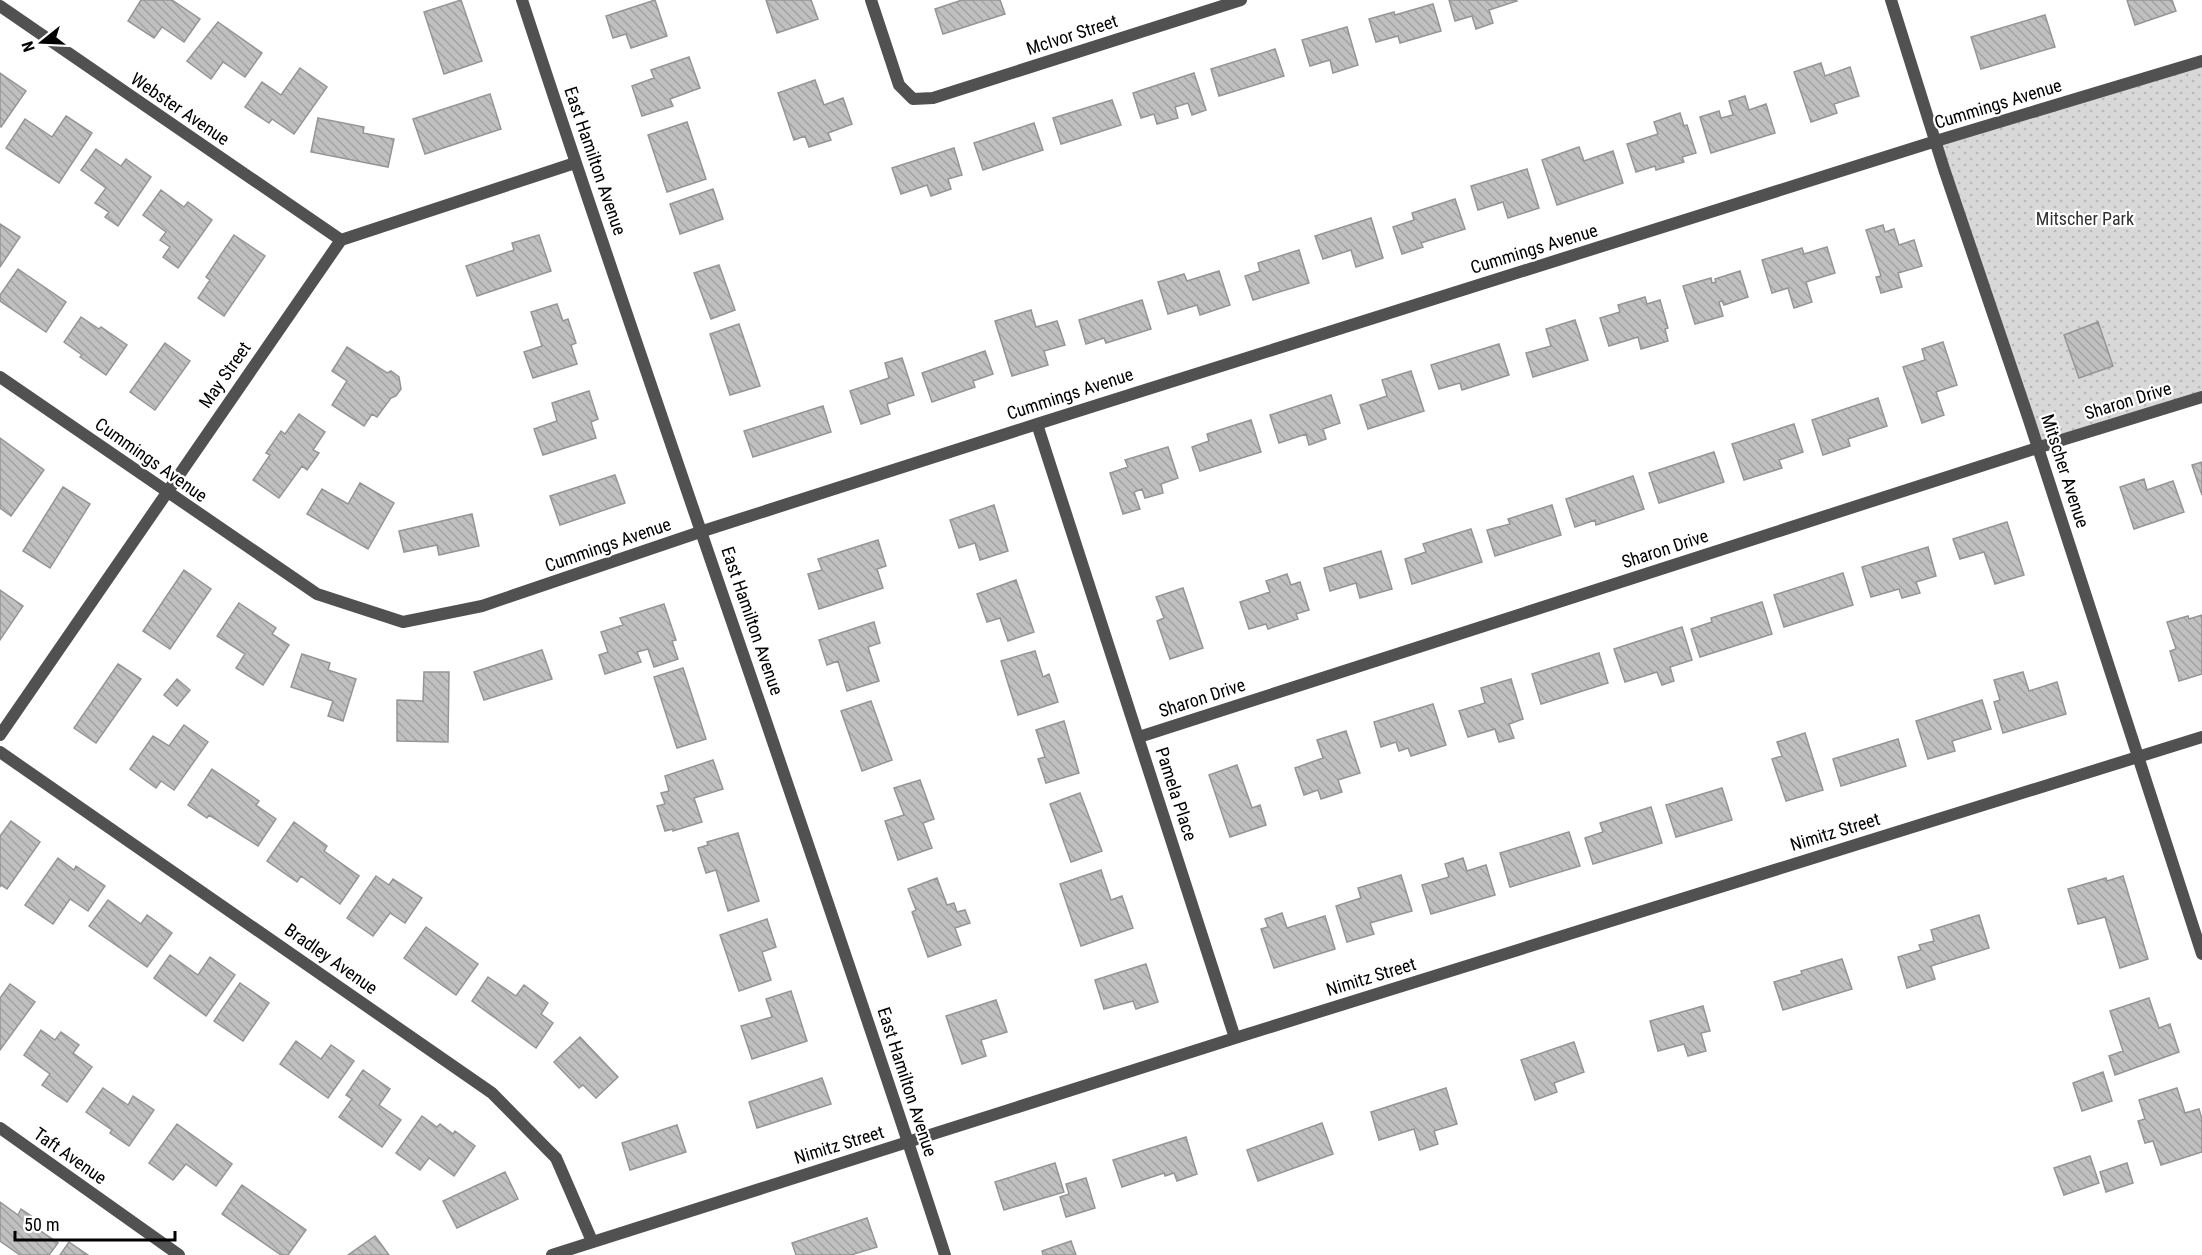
<svg xmlns="http://www.w3.org/2000/svg" width="2202" height="1255" viewBox="0 0 2202 1255" font-family="'Roboto Condensed',sans-serif">
<defs>
<pattern id="green-dots" width="8" height="8" patternUnits="userSpaceOnUse" patternTransform="scale(1.5)"><rect width="8" height="8" fill="#d8d8d8"/><path d="M2 2h.1M6 6h.1" fill="none" stroke="#b8b8b8" stroke-width="1.8" stroke-linecap="round"/></pattern>
<pattern id="building-back-hatch" width="6" height="6" patternUnits="userSpaceOnUse" patternTransform="scale(1.5)"><rect width="6" height="6" fill="#c0c0c0"/><path d="M-1 5l2 2M0 0l6 6M5-1l2 2" fill="none" stroke="#a3a3a3"/></pattern>
</defs>
<rect width="100%" height="100%" fill="#fff"/>
<path fill="url(#green-dots)" d="M2202,61V397L2038,448L1936,141Z"/>
<path fill="url(#building-back-hatch)" stroke="#959595" stroke-width="1.5" d="M141,0H172L200,19L184,42L162,27L154,38L128,21Z
M461,0L482,61L444,74L424,12Z
M655,0L667,36L631,48L626,34L613,38L606,16Z
M766,0H811L818,19L777,33Z
M962,0H1000L1005,14L943,34L935,9Z
M1449,0H1516L1517,1L1489,10L1493,23L1476,29L1472,16L1455,21Z
M2127,0H2172L2176,11L2135,25Z
M1433,4L1441,31L1400,43L1398,36L1376,42L1369,19L1394,12L1395,15Z
M2045,15L2055,47L1981,69L1971,37Z
M218,22L262,53L245,77L223,62L211,79L187,61Z
M1347,27L1358,65L1333,73L1330,60L1310,66L1302,40Z
M1275,49L1284,76L1219,96L1211,69Z
M689,57L700,88L670,99L673,106L642,116L632,86L654,78L651,70Z
M1821,63L1825,76L1850,67L1859,96L1834,104L1837,113L1811,122L1794,72Z
M300,68L327,87L294,134L272,119L269,123L245,107L262,82L281,95Z
M0,73L26,91L1,127L0,126Z
M1194,73L1206,110L1192,115L1188,103L1175,107L1178,118L1157,124L1154,114L1141,118L1133,93Z
M815,80L824,105L843,98L852,124L828,133L831,140L809,147L805,136L794,140L778,93Z
M490,94L501,129L425,154L413,119Z
M1745,96L1749,110L1766,104L1775,133L1711,153L1700,117L1719,111L1721,118L1733,115L1729,101Z
M1112,100L1121,125L1061,144L1053,118Z
M1680,113L1684,126L1687,125L1696,153L1682,157L1684,162L1656,170L1655,166L1636,172L1627,144L1658,134L1654,122Z
M66,116L92,133L59,183L6,148L25,119L52,137Z
M318,118L364,127L363,133L394,139L388,167L311,152Z
M687,122L706,179L667,192L648,135Z
M1034,123L1043,150L983,170L974,143Z
M1579,147L1584,161L1613,151L1623,183L1557,205L1542,160Z
M954,148L962,175L948,179L951,189L931,196L927,185L901,194L892,168Z
M96,149L121,166L126,159L151,177L118,226L105,217L109,212L95,203L106,188L81,170Z
M1527,169L1539,208L1508,218L1503,202L1478,210L1471,186Z
M713,189L723,219L680,234L670,204Z
M161,190L184,207L188,202L212,220L178,268L163,257L170,247L160,240L166,232L143,215Z
M1455,199L1465,229L1421,243L1423,247L1402,254L1393,227L1414,220L1412,213Z
M1371,218L1383,258L1356,267L1351,250L1323,259L1315,236Z
M0,224L20,237L0,267Z
M1883,225L1885,232L1894,229L1899,245L1914,240L1922,266L1898,273L1902,287L1881,293L1876,277L1881,276L1866,230Z
M234,235L265,256L224,316L198,298L210,280L206,277Z
M539,235L551,271L477,296L466,266L514,250L512,243Z
M1827,247L1835,273L1806,282L1812,302L1794,308L1788,288L1772,293L1762,260L1802,248L1804,254Z
M1299,250L1309,283L1253,300L1245,276L1260,271L1258,263Z
M719,265L735,310L711,319L694,273Z
M18,269L66,302L46,332L0,301V295Z
M1219,271L1230,305L1200,315L1197,305L1168,314L1158,282L1184,274L1187,281Z
M1740,271L1748,297L1724,305L1722,301L1719,302L1723,316L1695,324L1683,286L1711,278L1712,283L1716,282L1715,279Z
M1645,297L1647,304L1660,300L1668,328L1665,329L1668,341L1641,349L1638,337L1609,346L1600,318L1620,312L1618,305Z
M1142,300L1151,329L1106,343L1104,338L1086,344L1079,320Z
M557,304L563,321L568,319L576,343L571,345L577,364L533,378L524,352L542,346L531,312Z
M1031,310L1036,327L1057,321L1065,345L1044,351L1048,365L1012,376L995,321Z
M81,317L99,329L101,327L127,345L106,375L80,357L82,355L64,342Z
M1575,320L1588,360L1533,377L1526,353L1551,346L1546,329Z
M2098,322L2113,366L2079,378L2064,335Z
M739,324L760,386L730,395L710,334Z
M1943,342L1957,385L1936,392L1944,415L1922,423L1903,367L1925,360L1922,349Z
M165,343L190,361L155,410L130,392Z
M1499,344L1509,375L1462,390L1460,383L1439,389L1431,365Z
M347,347L387,373L391,371L399,377L401,389L396,396L391,398L377,417L372,414L364,426L332,405L347,381L332,371Z
M985,351L993,374L973,381L975,387L932,402L922,373Z
M902,358L914,395L887,404L890,414L861,424L850,391L889,378L885,363Z
M1411,371L1424,411L1368,429L1360,405L1387,396L1382,380Z
M589,391L598,419L591,422L596,438L543,455L534,429L557,421L552,403Z
M1331,395L1340,423L1323,429L1326,439L1309,445L1306,434L1279,443L1270,415Z
M1878,398L1887,426L1848,439L1850,446L1823,455L1812,420Z
M823,406L831,432L753,457L744,431Z
M299,414L325,432L313,450L319,453L307,470L302,466L279,498L253,480L270,455L266,453L281,431L285,434Z
M1251,420L1261,452L1200,471L1192,447L1209,441L1207,434Z
M1794,424L1803,452L1779,460L1782,468L1744,480L1732,444Z
M0,438L44,470L11,516L0,508Z
M1168,447L1178,478L1161,484L1163,493L1145,498L1142,489L1134,492L1140,509L1123,514L1110,473L1128,467L1125,460Z
M1714,452L1724,482L1659,503L1649,473Z
M2202,462V495L2192,465Z
M615,475L625,503L560,525L550,496Z
M1633,476L1644,509L1596,525L1595,520L1575,527L1566,499Z
M2144,479L2147,490L2173,481L2184,512L2134,529L2120,487Z
M360,483L394,503L368,549L307,514L322,489L348,504Z
M63,487L90,504L50,568L23,551Z
M994,505L1008,551L980,560L975,543L959,548L950,520Z
M1552,505L1561,535L1495,556L1487,530L1510,524L1508,519Z
M472,514L479,546L439,555L437,545L404,552L399,531Z
M2007,522L2024,575L1995,584L1984,552L1960,559L1953,539Z
M1471,529L1482,562L1412,584L1405,559L1426,552L1423,544Z
M878,540L886,566L877,569L883,588L819,609L808,574L822,570L818,559Z
M1928,547L1936,576L1916,582L1920,593L1902,598L1899,589L1871,597L1862,567Z
M1381,551L1392,589L1360,598L1356,583L1330,591L1324,568Z
M184,570L211,589L170,649L143,631Z
M1843,573L1853,605L1784,627L1774,595Z
M1287,574L1291,585L1300,582L1309,610L1296,614L1298,619L1268,629L1266,624L1249,629L1240,602L1270,592L1266,581Z
M1016,580L1034,632L1008,641L1000,618L987,622L977,594Z
M1183,588L1203,648L1170,659L1157,621L1164,618L1156,597Z
M0,590L23,606L0,640Z
M1762,602L1772,634L1700,657L1691,629L1712,622L1711,618Z
M239,603L276,628L272,634L289,645L263,685L236,668L245,654L217,636Z
M664,604L676,640L672,641L678,659L654,667L648,649L637,652L641,662L605,674L599,655L608,652L601,632L623,625L620,618Z
M2202,615V674L2179,681L2170,651L2176,649L2167,622L2188,616L2189,619Z
M874,622L880,643L868,647L879,681L847,691L838,661L827,665L819,640Z
M1682,627L1692,660L1670,667L1674,681L1662,685L1657,672L1625,682L1614,649Z
M542,650L552,679L484,700L474,672Z
M1035,651L1043,677L1049,674L1058,702L1018,715L1001,661Z
M1599,653L1608,683L1541,704L1532,674Z
M302,654L330,663L328,670L356,679L343,721L328,716L333,701L291,687Z
M118,664L141,679L96,743L74,728Z
M683,668L706,739L677,748L654,677Z
M424,672H449L448,742L397,741V700L423,701Z
M2023,672L2029,691L2057,682L2066,714L2003,733L1994,702L2000,700L1994,680Z
M177,679L190,690L177,706L164,695Z
M1511,679L1523,719L1509,724L1514,738L1499,742L1495,729L1468,737L1459,711L1485,703L1481,688Z
M1982,700L1991,729L1952,741L1955,751L1928,759L1916,721Z
M871,701L892,760L862,771L841,711Z
M1433,704L1446,745L1411,756L1408,748L1399,751L1396,742L1381,747L1374,722Z
M1064,721L1079,773L1046,783L1038,759L1045,757L1036,730Z
M184,725L208,742L174,790L161,781L156,788L130,769L153,736L169,746Z
M1346,731L1360,773L1338,780L1342,792L1321,799L1318,790L1304,795L1295,768L1323,758L1317,740Z
M1805,733L1823,790L1786,801L1772,759L1782,756L1777,742Z
M1898,739L1906,766L1841,786L1833,759Z
M713,760L723,789L694,798L702,822L673,831V829L665,831L657,806L665,804L661,793L669,791L665,776Z
M1237,765L1252,808L1260,805L1266,825L1230,837L1209,775Z
M212,769L259,801L256,805L276,819L258,846L209,815L207,818L188,805Z
M920,780L934,819L923,823L932,848L898,860L885,821L904,815L894,788Z
M1722,788L1732,820L1676,837L1666,805Z
M1080,793L1102,851L1071,862L1050,804Z
M1651,807L1662,843L1593,864L1585,838L1603,832L1600,823Z
M11,821L40,842L7,889L1,885L0,887V836Z
M294,822L327,846L324,851L359,876L340,904L301,876L297,882L267,861Z
M1569,832L1580,866L1510,887L1500,853Z
M738,833L759,901L728,911L716,870L706,873L698,848L708,845L707,842Z
M58,858L74,870L76,866L105,886L88,911L70,899L53,924L25,905Z
M1463,858L1467,871L1486,865L1495,895L1431,914L1422,885L1449,877L1445,864Z
M1101,870L1111,900L1122,896L1133,928L1081,946L1060,884Z
M1401,875L1412,911L1370,923L1374,934L1347,942L1336,906L1361,898L1358,888Z
M376,876L389,885L393,879L422,898L405,923L390,913L373,936L347,918Z
M2123,876L2148,959L2120,968L2105,917L2078,924L2068,889L2106,878L2107,881Z
M937,878L947,905L954,903L957,912L965,910L970,923L955,928L961,945L928,957L912,912L916,910L908,889Z
M108,900L141,924L147,915L172,933L147,967L89,926Z
M1282,913L1287,928L1325,916L1335,949L1274,968L1261,929L1268,927L1265,919Z
M1979,915L1989,948L1931,966L1935,979L1907,988L1898,957L1921,950L1919,945L1934,941L1931,930Z
M767,919L776,947L762,952L771,980L739,991L720,935Z
M426,927L478,964L456,995L404,958Z
M170,955L198,975L210,957L235,975L206,1016L154,978Z
M1842,959L1852,989L1783,1010L1774,982L1802,974L1801,971Z
M1146,964L1158,1002L1136,1009L1133,1001L1104,1009L1095,980Z
M488,977L516,996L524,985L548,1003L541,1014L553,1023L536,1048L472,1001Z
M240,983L269,1003L243,1041L214,1021Z
M10,984L35,1002L0,1050V998Z
M791,991L807,1041L752,1059L741,1026L772,1017L766,999Z
M2149,998L2159,1028L2170,1024L2179,1052L2115,1075L2109,1056L2123,1051L2110,1011Z
M996,1000L1007,1032L981,1040L986,1056L962,1064L946,1016Z
M1703,1006L1710,1031L1701,1033L1706,1051L1688,1056L1684,1044L1658,1051L1650,1021Z
M41,1030L55,1040L61,1032L79,1045L73,1053L92,1067L67,1102L42,1085L50,1074L24,1055Z
M580,1037L618,1077L596,1098L583,1085L579,1088L554,1062Z
M296,1041L321,1059L331,1045L354,1061L328,1098L280,1064Z
M1574,1042L1584,1072L1554,1083L1557,1092L1535,1100L1521,1060Z
M363,1070L390,1089L379,1105L401,1120L382,1147L339,1117L352,1099L346,1095Z
M2103,1072L2112,1101L2082,1111L2073,1083Z
M822,1078L831,1104L757,1128L749,1102Z
M103,1088L128,1105L133,1096L154,1110L129,1146L110,1133L112,1130L86,1112Z
M1446,1088L1457,1124L1434,1131L1438,1144L1420,1150L1414,1129L1379,1140L1371,1112Z
M2177,1088L2185,1113L2199,1109L2202,1119V1152L2161,1165L2153,1141L2145,1143L2138,1121L2145,1119L2139,1100Z
M422,1116L437,1127L440,1124L453,1134L455,1131L475,1146L454,1176L429,1158L420,1170L396,1153Z
M1322,1123L1333,1154L1258,1181L1247,1150Z
M177,1124L232,1164L216,1186L186,1164L173,1180L149,1163Z
M677,1125L686,1152L630,1170L622,1143Z
M1186,1137L1197,1174L1177,1181L1174,1173L1165,1176L1164,1173L1122,1187L1113,1160Z
M2090,1156L2099,1183L2064,1195L2054,1168Z
M1055,1163L1064,1192L1004,1210L995,1182Z
M2127,1163L2133,1183L2106,1192L2100,1172Z
M505,1172L518,1199L457,1228L443,1201Z
M1086,1178L1095,1208L1066,1217L1060,1197L1069,1194L1066,1184Z
M242,1185L306,1230L288,1255H281L222,1214Z
M0,1202L18,1215L21,1209L42,1223L38,1229L58,1243L49,1255H20L0,1241Z
M867,1218L877,1247L851,1255H796L792,1243Z
M375,1236L389,1255H348Z
M1071,1241L1076,1255H1043L1042,1251Z
M69,1242L88,1255H60Z"/>
<g fill="none" stroke-linecap="round" stroke-linejoin="round">
<path stroke="#515151" stroke-width="12" d="M871,0L899,85L913,99L933,98L1241,0
M1891,0L1944,169L2029,420L2202,954
M0,6L341,240
M0,377L317,594L403,622L482,606L703,531L1037,424L1936,141L2202,61
M1037,424L1235,1038
M0,735L341,240L575,163
M1139,737L2065,439L2202,397
M0,752L492,1093L556,1158L592,1241
M0,1128L179,1255
M552,1255L1235,1038L2202,737"/>
<path stroke="#515151" stroke-width="12" d="M522,0C659,420 809,835 945,1255"/>
</g>
<g text-anchor="middle" stroke-width="4.5" stroke-linejoin="round" paint-order="stroke">
<g font-size="18" fill="#000" stroke="#fff">
<text transform="translate(1072 35) rotate(-18)" y="6">McIvor Street</text>
<text transform="translate(1998 104) rotate(-17)" y="6">Cummings Avenue</text>
<text transform="translate(180 109) rotate(34)" y="6">Webster Avenue</text>
<text transform="translate(595 161) rotate(71)" y="6">East Hamilton Avenue</text>
<text transform="translate(1534 249) rotate(-17)" y="6">Cummings Avenue</text>
<text transform="translate(225 375) rotate(-55)" y="6">May Street</text>
<text transform="translate(1070 394) rotate(-18)" y="6">Cummings Avenue</text>
<text transform="translate(2128 401) rotate(-17)" y="6">Sharon Drive</text>
<text transform="translate(151 460) rotate(35)" y="6">Cummings Avenue</text>
<text transform="translate(2065 471) rotate(72)" y="6">Mitscher Avenue</text>
<text transform="translate(608 545) rotate(-19)" y="6">Cummings Avenue</text>
<text transform="translate(1665 549) rotate(-18)" y="6">Sharon Drive</text>
<text transform="translate(752 621) rotate(71)" y="6">East Hamilton Avenue</text>
<text transform="translate(1202 698) rotate(-18)" y="6">Sharon Drive</text>
<text transform="translate(1176 794) rotate(72)" y="6">Pamela Place</text>
<text transform="translate(1835 832) rotate(-17)" y="6">Nimitz Street</text>
<text transform="translate(331 959) rotate(35)" y="6">Bradley Avenue</text>
<text transform="translate(1371 977) rotate(-17)" y="6">Nimitz Street</text>
<text transform="translate(907 1082) rotate(72)" y="6">East Hamilton Avenue</text>
<text transform="translate(839 1145) rotate(-17)" y="6">Nimitz Street</text>
<text transform="translate(70 1156) rotate(35)" y="6">Taft Avenue</text>
</g>
<g font-size="18" fill="#2f2f2f" stroke="#fff">
<text x="2085" y="225">Mitscher Park</text>
</g>
</g>
<g transform="translate(42 42) rotate(252)" stroke="#ffffff" stroke-width="4.5" paint-order="stroke">
<path d="M0-4.5L10 22L0 15L-10 22Z" fill="#000000"/>
<text y="-9" font-size="16" font-weight="bold" text-anchor="middle" fill="#000000">N</text>
</g>
<path d="M15 1231v9h160v-9" fill="none" stroke="#000000" stroke-width="3"/>
<text x="24" y="1231" font-size="18" fill="#000000" stroke="#ffffff" stroke-width="4.5" paint-order="stroke">50 m</text>
</svg>
